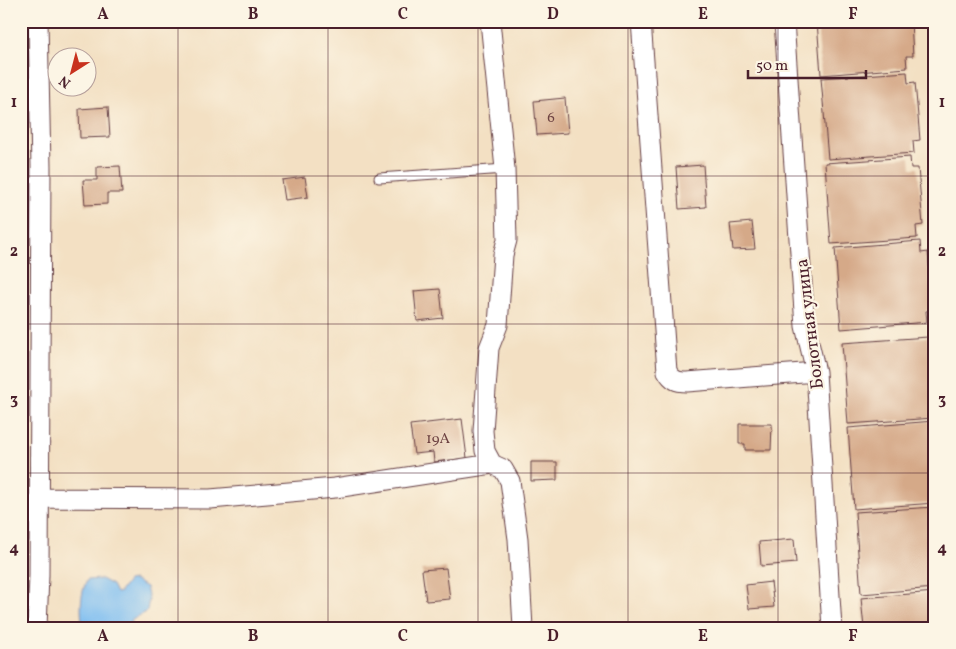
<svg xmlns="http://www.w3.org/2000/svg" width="956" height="649" viewBox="0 0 956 649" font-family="Vollkorn,serif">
<rect width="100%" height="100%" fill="#fcf5e5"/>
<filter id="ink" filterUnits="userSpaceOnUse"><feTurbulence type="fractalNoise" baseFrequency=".02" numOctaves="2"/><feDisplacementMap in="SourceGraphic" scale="10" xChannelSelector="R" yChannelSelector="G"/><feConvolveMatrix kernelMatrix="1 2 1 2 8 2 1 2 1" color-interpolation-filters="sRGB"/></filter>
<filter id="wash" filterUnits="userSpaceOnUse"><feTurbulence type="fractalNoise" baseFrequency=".0096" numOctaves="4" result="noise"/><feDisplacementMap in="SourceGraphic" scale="20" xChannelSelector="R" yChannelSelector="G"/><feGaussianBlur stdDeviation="1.12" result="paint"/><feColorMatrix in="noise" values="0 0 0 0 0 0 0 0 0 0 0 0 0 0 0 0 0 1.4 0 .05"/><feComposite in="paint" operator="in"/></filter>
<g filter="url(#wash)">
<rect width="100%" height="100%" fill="#f3e0c3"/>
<path fill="#7dbdf1" stroke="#646e8e" d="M101,579L112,585L116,593L120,592L128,581L134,580L146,587L149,599L147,611L132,620L130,628H83C80,612 80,594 87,580Z"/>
<g id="blocks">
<path fill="#d5a988" d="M817,21H911L913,56H906L907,68L821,75Z
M907,72L908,83L915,82L920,140L913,141L914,153L828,159L821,78Z
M565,98L568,133L537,135L534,101Z
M108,107L110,137L80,138L79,109Z
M910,157L911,168H918L923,225L916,226L917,238L831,244L825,163Z
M703,165L706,207L679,209L676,167Z
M120,166L122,193H107V204L85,205L83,180H97V167Z
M305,177L308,197L285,200L282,180Z
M752,222L755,249L733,250L730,224Z
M920,241L921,253L928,252L933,310L926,311L927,322L841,329L835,248Z
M440,289L443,318L417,321L414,291Z
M928,337L929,348H935L934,418L848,424L842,343Z
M462,419L467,458L434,462L433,452L414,454L410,425Z
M934,421L935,503L854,509L848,428Z
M739,424H772L771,450H745V444H739Z
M531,462H557V480L531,481Z
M935,507V588L861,594L855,512Z
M794,539L796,563L761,566L759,542Z
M446,568L450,599L426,601L422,570Z
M771,582L774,607L749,609L746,585Z
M935,592V628H864L861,598Z"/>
</g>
</g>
<g filter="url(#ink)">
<use href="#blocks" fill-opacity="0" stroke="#633c42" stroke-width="1"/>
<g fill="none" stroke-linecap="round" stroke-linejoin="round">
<defs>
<path id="lane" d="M379,178L505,169"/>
<path id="street" d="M490,21L505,169L507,240L503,255L498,325L489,348L483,431L485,451L492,464
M641,21L667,371C672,380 677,382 687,382L816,372
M784,21L805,326L816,372L832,628
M39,498L210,499L335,488L492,464L503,469L510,481L518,539L523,628
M37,628L39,575L41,168L38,21"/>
</defs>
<use href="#lane" stroke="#633c42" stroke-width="11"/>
<use href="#street" stroke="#633c42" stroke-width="21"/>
<use href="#lane" stroke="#fff" stroke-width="9"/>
<use href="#street" stroke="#fff" stroke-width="19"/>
</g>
</g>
<path fill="none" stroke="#4a1f2b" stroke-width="1" stroke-opacity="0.55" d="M178,21V628M328,21V628M478,21V628M628,21V628M778,21V628M21,176H935M21,324H935M21,473H935"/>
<g text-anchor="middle" stroke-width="4.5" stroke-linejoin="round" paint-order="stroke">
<g font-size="15" fill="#6d4242">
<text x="551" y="122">6</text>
<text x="438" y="443">19А</text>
</g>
<g font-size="18" fill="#4a1f2b" stroke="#fcf5e5">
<text transform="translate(809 324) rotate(-97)" y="6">Болотная улица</text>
</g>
</g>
<rect width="956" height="649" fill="none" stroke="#fcf5e5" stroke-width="55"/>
<g transform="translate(72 72) rotate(216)"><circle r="24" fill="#fcf5e5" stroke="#b59f9b"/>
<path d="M0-4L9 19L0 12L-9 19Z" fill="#c8321e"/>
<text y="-8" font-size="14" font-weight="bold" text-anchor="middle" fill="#4a1f2b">N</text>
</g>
<path d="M748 70v8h118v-8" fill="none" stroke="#4a1f2b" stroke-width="2.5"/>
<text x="756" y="70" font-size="15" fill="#4a1f2b" stroke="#fcf5e5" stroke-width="4" paint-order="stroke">50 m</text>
<rect x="28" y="28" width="900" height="594" fill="none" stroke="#4a1f2b" stroke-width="2"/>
<g font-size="16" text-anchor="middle" font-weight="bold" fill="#4a1f2b">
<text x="103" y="19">A</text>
<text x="253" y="19">B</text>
<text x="403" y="19">C</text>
<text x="553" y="19">D</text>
<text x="703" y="19">E</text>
<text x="853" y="19">F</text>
<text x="14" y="107">1</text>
<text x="942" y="107">1</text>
<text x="14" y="256">2</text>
<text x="942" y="256">2</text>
<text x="14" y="404">3</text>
<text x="942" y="404">3</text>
<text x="14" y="553">4</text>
<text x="942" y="553">4</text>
<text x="103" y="641">A</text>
<text x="253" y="641">B</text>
<text x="403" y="641">C</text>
<text x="553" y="641">D</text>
<text x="703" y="641">E</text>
<text x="853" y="641">F</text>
</g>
</svg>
